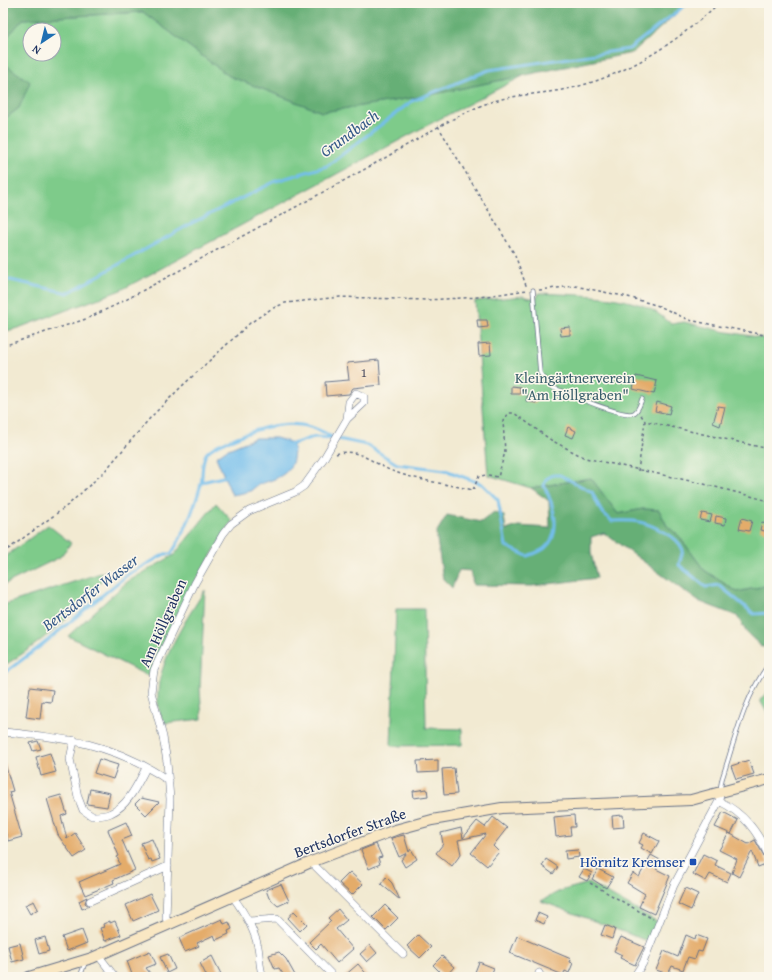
<svg xmlns="http://www.w3.org/2000/svg" width="772" height="980" viewBox="0 0 772 980" font-family="'Gentium Book Plus',serif">
<rect width="100%" height="100%" fill="#fbf7ec"/>
<filter id="ink" filterUnits="userSpaceOnUse"><feTurbulence type="fractalNoise" baseFrequency=".025" numOctaves="2"/><feDisplacementMap in="SourceGraphic" scale="8" xChannelSelector="R" yChannelSelector="G"/><feConvolveMatrix kernelMatrix="1 2 1 2 8 2 1 2 1" color-interpolation-filters="sRGB"/></filter>
<filter id="wash" filterUnits="userSpaceOnUse"><feTurbulence type="fractalNoise" baseFrequency=".012" numOctaves="4" result="noise"/><feDisplacementMap in="SourceGraphic" scale="16" xChannelSelector="R" yChannelSelector="G"/><feGaussianBlur stdDeviation="0.9" result="paint"/><feColorMatrix in="noise" values="0 0 0 0 0 0 0 0 0 0 0 0 0 0 0 0 0 1.4 0 .05"/><feComposite in="paint" operator="in"/></filter>
<g filter="url(#wash)">
<rect width="100%" height="100%" fill="#f2ead2"/>
<path fill="#7ecb8a" stroke="#4c7d74" fill-rule="evenodd" d="M143,12L229,76L322,112L425,96L525,75L426,126L121,290L18,328L3,332V120L19,108L29,82L3,63V42L23,19ZM30,30H54V54H30Z
M539,293C571,295 606,294 638,304C651,307 661,316 672,324L684,322L722,331L769,339V585L737,592L704,570L679,536L667,526L659,510L643,509L618,514L591,478L531,488L488,475L475,301L523,296L530,298H537Z
M216,503L232,521C202,571 170,621 148,676L68,636L127,582L174,555Z
M48,525L71,543L60,557L3,585V558Z
M107,571C90,603 35,648 3,666V605Z
M205,590L200,689L202,719L165,723C163,718 159,714 159,709C151,671 185,621 205,590Z
M396,609H424L426,728L462,729V745L391,746Z
M769,690V717L760,700Z
M589,883L658,922L650,942L541,901L560,891Z"/>
<path fill="#66af76" stroke="#406f6a" d="M12,3H688L632,53L425,96L322,112L229,76L143,12L23,19L3,42V10Z
M3,63L30,82L19,108L3,120Z
M591,478L618,514L643,509L659,510L667,526L679,536L704,570L737,592L769,585V647H762L747,633L737,616L698,601L604,533L591,537V553L597,578L532,586L473,585L471,571L459,570L452,588L443,579L436,533L447,515L481,522L494,512L504,516L506,530L518,526L550,528L549,501L531,488Z"/>
<path fill="#73beec" stroke="#4776a5" d="M255,438H276L293,443C297,471 283,477 260,484C256,485 254,489 250,491C245,493 237,494 232,495L216,457L226,450Z"/>
<g fill="none" stroke-linecap="round" stroke-linejoin="round">
<path stroke="#73beec" stroke-width="3" d="M3,281L6,279L68,293L192,223L276,181L327,166L412,101L489,70L629,49L688,3
M290,445L314,437L333,438L367,445L397,464L445,470L482,484L498,500L506,546L527,556C533,554 540,552 545,548C563,533 553,503 544,486L546,479L553,475H560L592,492L601,511L612,521C636,520 645,521 666,533C674,538 679,541 683,550L679,565L706,587L719,585L754,614L769,613
M202,482L227,476
M3,674L42,645L127,575L165,554H171C185,533 194,509 201,484C203,475 201,463 206,454C213,445 225,442 235,438C268,424 302,416 333,438"/>
</g>
<g id="blocks">
<path fill="#e4ac6a" d="M477,320H487L488,327L478,328Z
M570,327V335L561,336L560,328Z
M490,343L491,355L479,356L478,344Z
M379,360L381,385L353,388L349,394L326,396L325,382L349,380L347,363Z
M636,376L657,381L654,394L633,389Z
M511,386L520,387V394H511Z
M528,394L538,396L536,403L526,401Z
M657,402L671,406L669,414L655,411Z
M718,406L725,407L720,426L713,423Z
M568,427L576,431L573,438L565,435Z
M702,513L712,515L710,522L700,520Z
M716,516L726,518L725,525L715,523Z
M742,518L752,521L749,531L739,529Z
M762,522L769,524V532L760,530Z
M30,687L53,690L51,702L42,701L40,719L26,717Z
M38,741L41,749L33,751L30,743Z
M50,753L56,772L41,776L36,757Z
M99,759L118,765L113,779L94,773Z
M438,760V772L418,773L417,761Z
M749,760L754,774L736,779L731,766Z
M3,764H5L13,791L9,792L22,837L8,841L3,824Z
M454,768L457,794L444,795L442,769Z
M90,789L110,793L107,807L87,804Z
M427,789L428,796L414,798L413,791Z
M61,795L67,814L61,816L67,839L75,833L86,850L74,858L58,835L47,799Z
M141,798L159,802L146,815L135,804Z
M723,812L738,820L731,834L729,833L748,844L755,840L768,863L758,867L752,851L739,877L732,873L737,859L719,850L729,833L715,827Z
M574,815L575,827H570L571,835L556,837L554,817Z
M623,815L624,827L613,828L612,816Z
M493,817L507,828L493,846L499,852L487,866L471,853L486,834L458,840L461,854L452,866L436,853L443,844L441,833L461,828L463,838L477,821L485,827Z
M126,822L132,836L122,840L135,870L113,880L114,883L85,895L79,882L120,864L117,857L119,856L108,830Z
M644,833L659,841L652,854L641,848L643,845L639,843Z
M404,835L409,852L411,849L417,859L405,867L401,860L407,853L399,857L391,838Z
M152,839L160,859L152,862L151,859L148,860L141,843Z
M376,844L382,857L378,858L380,864L369,869L361,850Z
M578,850L579,857L566,859L565,851Z
M703,854L717,861L715,865L731,873L727,882L710,874L706,881L693,874Z
M651,855L660,860L656,869L670,876L654,914L639,907L645,894L627,883L633,873L639,877Z
M546,859L558,867L553,874L542,866Z
M584,869L592,873L587,881L579,877Z
M598,869L613,877L606,888L592,879Z
M350,872L363,884L352,895L339,883Z
M386,877L392,883L400,900L381,884Z
M281,884L289,901L278,906L269,898L266,890Z
M685,888L698,894L691,910L678,904Z
M150,894L158,910L133,921L126,905Z
M87,897L85,903L89,906L82,909L79,901Z
M34,901L38,909L30,914L25,905Z
M385,905L398,918L386,930L373,917Z
M338,909L347,920L336,929L353,949L337,963L321,944L316,949L309,942L331,921L328,918Z
M294,911L307,924L300,931L288,918Z
M538,913L547,917L544,924L535,920Z
M222,919L224,924L229,922L232,929L228,931L229,934L216,940L214,935L197,943L199,946L185,952L179,938Z
M110,921V923L115,921L121,935L105,941L100,928L104,927L103,924Z
M605,925L615,929L612,939L601,935Z
M82,930L87,943L67,951L62,937Z
M418,935L431,947L420,958L407,946Z
M686,935L695,939L696,935L707,939L702,952L698,951L695,959L688,957L683,970L672,966L668,974L656,970L664,951L678,957Z
M517,936L571,959L570,962L573,963L569,973L565,971L563,975L510,953Z
M45,937L49,951L39,954L35,940Z
M621,937L644,947L635,965L620,958L622,955L614,951Z
M20,943L24,959L12,962L8,946Z
M370,945L377,953L367,962L360,954Z
M150,951L156,964L146,968L153,977H133L127,961Z
M279,952L286,959L296,977H285L279,968L275,969L269,955Z
M168,954L175,969L167,973L160,957Z
M212,956L221,974L214,977H207L200,963Z
M442,956L454,967L445,977L433,965Z
M479,962L494,968L490,977H473Z
M358,964L369,977H343Z"/>
</g>
</g>
<g filter="url(#ink)">
<use href="#blocks" fill-opacity="0" stroke="#667087" stroke-width="1"/>
<g fill="none" stroke-linecap="round" stroke-linejoin="round">
<defs>
<path id="lane" d="M533,290L540,373L551,387C566,392 623,419 634,413C639,410 640,404 642,399
M720,790L722,779C735,739 744,698 769,664
M80,977L85,963"/>
<path id="street" d="M3,732C66,738 114,743 169,781
M74,740L70,759L78,797L83,810L92,816C98,816 105,816 111,813C128,806 138,783 146,768
M719,801C744,813 758,832 769,857
M311,862L403,954
M233,897C244,912 254,928 258,947C260,957 259,967 263,977
M90,901L168,866
M249,921L277,919L334,977
M169,925L166,918L170,799L167,762L163,737L151,692L154,670L195,583L223,534L231,524L249,511L295,492L304,486L324,458L347,419L364,403V397L356,393L349,402L347,419
M98,955L115,977
M539,973L541,977
M634,977L643,963L674,885L719,801L720,793"/>
<path id="secondary" d="M29,977L92,958L311,862L395,830L432,820L502,808L691,800L769,779"/>
</defs>
<use href="#lane" stroke="#667087" stroke-width="5"/>
<use href="#street" stroke="#667087" stroke-width="8"/>
<use href="#secondary" stroke="#667087" stroke-width="12"/>
<path stroke="#667087" stroke-width="1.5" stroke-dasharray="3 3" stroke-linecap="butt" d="M438,126L515,255L527,288
M539,290L575,286L628,297L659,306L689,320L769,336
M3,346L86,319L120,303C202,258 285,213 367,168C405,147 441,123 480,106C508,94 537,95 567,89C626,76 675,44 719,3
M641,415L645,421
M336,454C358,446 376,466 395,472C420,481 448,484 473,490L479,476L488,475L498,477L505,452L503,421L509,413H514L551,440L585,458L704,484L769,501
M638,471L645,421L769,449
M3,553L68,505L104,472L151,417L181,387L250,323L271,309L285,303L340,297L426,300L480,297L527,290
M590,883L653,919"/>
<use href="#lane" stroke="#fff" stroke-width="3.5"/>
<use href="#street" stroke="#fff" stroke-width="7"/>
<use href="#secondary" stroke="#f9e7c3" stroke-width="10"/>
</g>
</g>
<rect fill="#1a4fb4" stroke="#fbf7ec" stroke-width="1.5" x="689" y="858" width="8" height="8" rx="2"/>
<g text-anchor="middle" stroke-width="3" stroke-linejoin="round" paint-order="stroke">
<g font-size="13" fill="#4d4e61">
<text x="364" y="377">1</text>
</g>
<g font-size="15" fill="#395e6b" stroke="#fbf7ec">
<text x="575" y="383">Kleingärtnerverein<tspan x="575" dy="17">"Am Höllgraben"</tspan></text>
</g>
<g font-size="15" fill="#1b2f5e" stroke="#fbf7ec">
<text transform="translate(163 623) rotate(-66)" y="5">Am Höllgraben</text>
<text transform="translate(350 833) rotate(-20)" y="5">Bertsdorfer Straße</text>
</g>
<g font-size="15" fill="#164399" stroke="#fbf7ec" text-anchor="end">
<text x="685" y="867">Hörnitz Kremser</text>
</g>
<g font-size="16" font-style="italic" fill="#355a89" stroke="#fbf7ec">
<text transform="translate(349 133) rotate(-36)" y="6">Grundbach</text>
<text transform="translate(90 592) rotate(-37)" y="6">Bertsdorfer Wasser</text>
</g>
</g>
<rect width="772" height="980" fill="none" stroke="#fbf7ec" stroke-width="16"/>
<g transform="translate(42 42) rotate(215)"><circle r="19" fill="#fbf7ec" stroke="#a1a7b3"/>
<path d="M0-3L7 15L0 10L-7 15Z" fill="#1f6fb2"/>
<text y="-6" font-size="11" font-weight="bold" text-anchor="middle" fill="#1b2f5e">N</text>
</g>
</svg>
